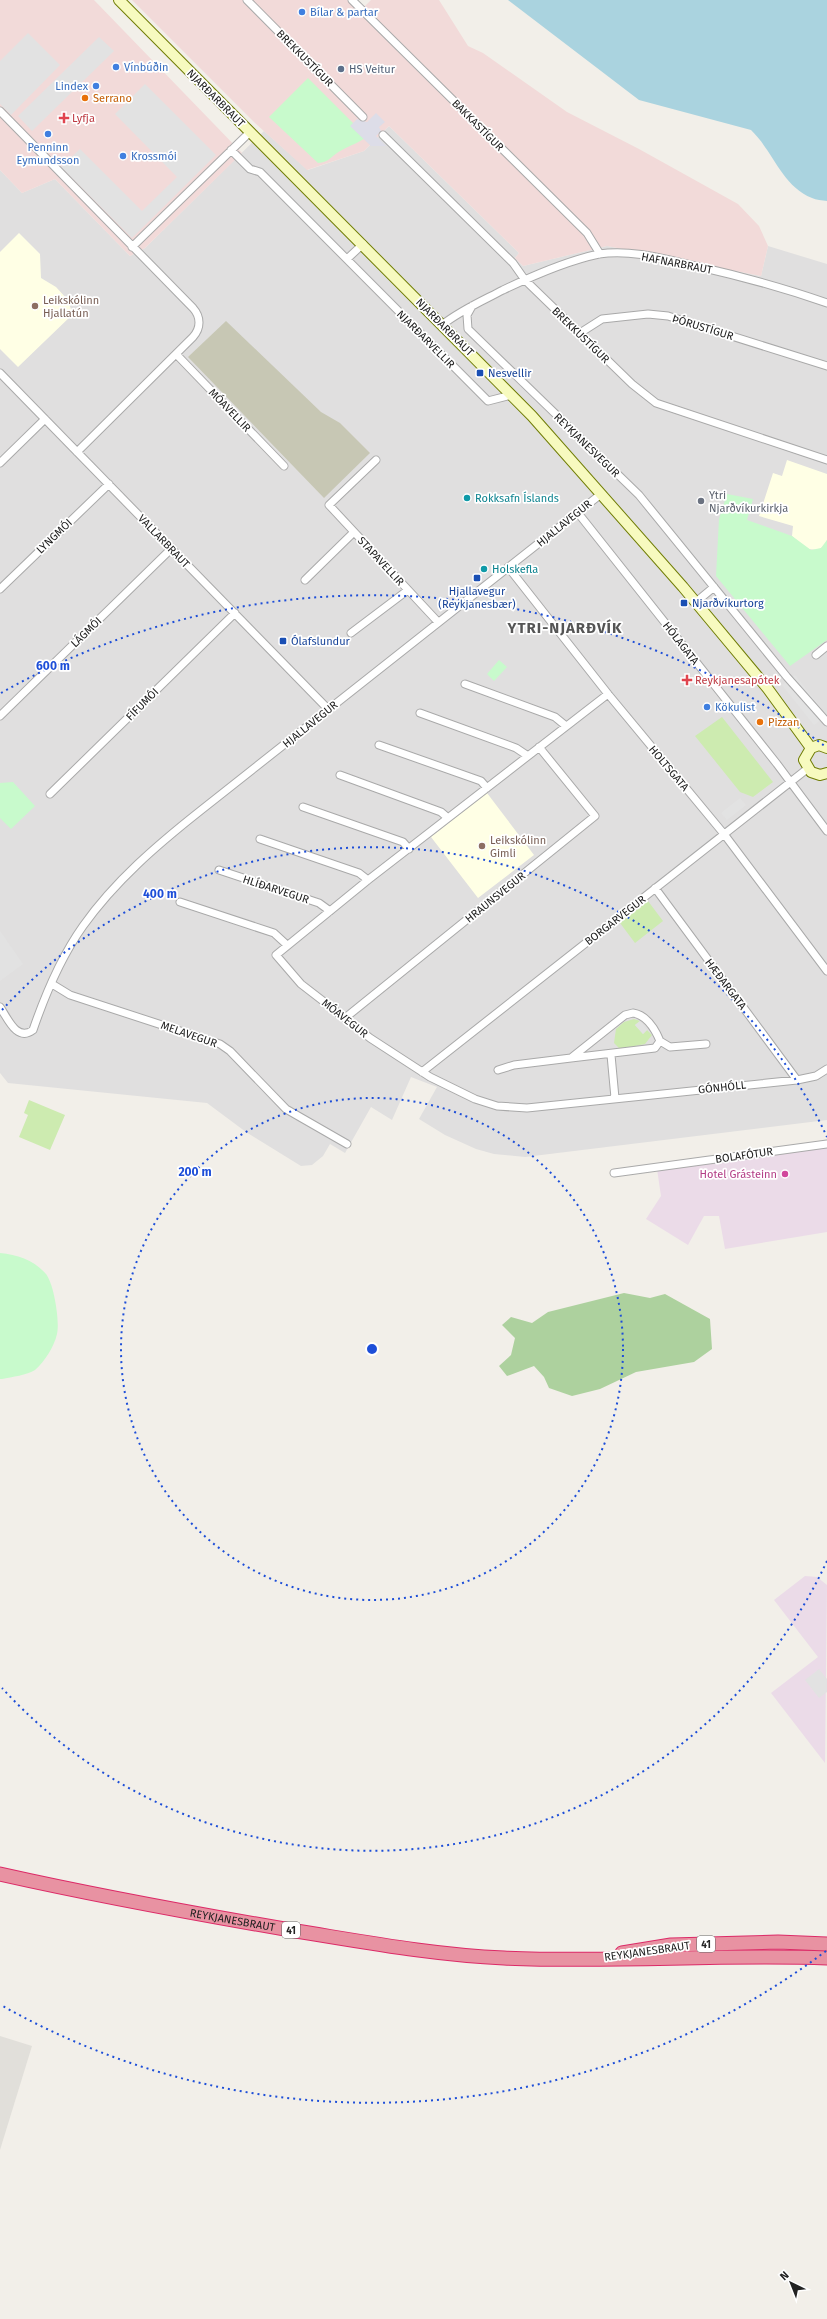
<svg xmlns="http://www.w3.org/2000/svg" width="827" height="2319" viewBox="0 0 827 2319" font-family="'Fira Sans',sans-serif">
<rect width="100%" height="100%" fill="#f2efe9"/>
<path fill="#e0dfdf" d="M389,126L519,253L515,258L523,266L607,246L761,276L768,246L827,264V1120L525,1157L494,1154L476,1149L445,1135L419,1119L437,1087L411,1077L392,1120L371,1107L345,1153L330,1144L323,1156L312,1165L301,1166L246,1132L207,1103L8,1083L0,1073V170L22,193L55,179L130,256L145,248L264,131L308,170L364,151Z"/>
<path fill="#f2dad9" d="M0,0H94L242,153L145,248L130,256L55,179L22,193L0,170Z
M132,0H357L364,7L371,0H439L468,46L483,53L567,112L639,149L738,204L759,226L768,246L761,276L607,246L523,266L515,258L519,253L389,126L364,151L307,170L255,123Z"/>
<path fill="#ebdbe8" d="M827,1144V1232L725,1249L719,1216H704L688,1245L646,1219L661,1196L657,1169Z
M805,1576L817,1577L827,1585L825,1763L771,1693L818,1657L774,1600Z"/>
<path fill="#ffffe5" d="M19,233L40,254L41,278L56,287L67,299L73,314L18,367L0,349V252Z
M787,460L827,474V540L824,546L818,550L807,549L792,536L793,526L759,516L773,473L782,476Z
M487,793L534,855L478,898L431,837Z"/>
<path fill="#e1dfda" d="M0,2036L32,2046L0,2150Z"/>
<path fill="#c7c7b4" d="M226,321L321,412L340,423L370,453L324,498L188,357Z"/>
<path fill="#cdebb0" d="M722,717L773,782L753,797L740,792L695,736Z
M648,901L663,921L635,943L620,923Z
M634,1019L640,1021L635,1025L643,1034L647,1030L652,1035L645,1044L620,1049L614,1043L616,1029L624,1022Z
M29,1100L65,1115L50,1150L19,1137L28,1115L24,1113Z"/>
<path fill="#add19e" d="M624,1293L650,1298L665,1294L710,1319L712,1349L694,1362L636,1372L600,1389L572,1396L549,1388L544,1377L534,1366L507,1376L499,1366L511,1355L515,1338L502,1325L511,1317L532,1323L548,1312Z"/>
<path fill="#c8facc" d="M308,78L367,137C358,143 351,145 342,150C333,154 329,163 318,163L269,117Z
M727,494L753,499L747,520L792,536L811,550L821,548L827,540V640L790,666L716,576L719,519Z
M499,660L507,667L494,681L487,674Z
M13,782L35,806L11,829L0,818V783Z
M0,1253C18,1255 34,1260 46,1274C54,1284 60,1322 57,1334C54,1347 45,1361 35,1370C27,1375 12,1377 2,1379H0Z"/>
<path fill="#e2e2e2" d="M28,33L60,65L11,115L0,104V61Z
M99,37L114,51L32,131L18,116Z
M145,84L216,155L132,238L61,167L80,149L142,211L177,177L115,114Z
M795,675L827,715L814,725L782,685Z
M740,798L746,805L727,820L721,813Z
M0,931L23,964L0,981Z
M640,1021L647,1030L643,1034L635,1025Z
M819,1669L827,1679V1692L819,1698L805,1680Z"/>
<path fill="#dddde8" d="M376,113L385,122L379,127L381,131L376,136L386,146H371L350,126L357,119L367,122Z"/>
<path fill="#aad3df" d="M508,0H827V201C822,200 816,200 812,198C781,185 774,152 751,130L639,100Z"/>
<g fill="none" stroke-linecap="round" stroke-linejoin="round">
<defs>
<path id="street" d="M247,0L363,117
M352,0L587,233L600,254
M0,111L193,308C201,317 201,328 193,337L77,452
M383,135L513,263L525,280L632,384L656,403L827,460
M231,150L250,169L260,172L488,401L511,395
M132,247L250,132
M347,259L363,244
M472,306L467,315L468,329L639,495L787,677L827,722
M442,325C461,310 482,301 503,290C530,277 570,260 599,254C631,249 665,259 696,266C740,276 784,288 827,303
M580,333L602,319L648,314L668,316L827,366
M176,354L284,466
M0,373L328,709
M376,460L329,505L438,622
M0,463L45,419
M578,513L777,764L827,831
M508,567L608,694L724,834L827,971
M305,580L354,532
M0,589L109,484
M696,602L714,587
M351,633L408,590
M816,655L827,646
M465,684L555,717L566,726
M608,694L368,880L276,955L301,984L323,1001L370,1038L430,1077L475,1099L497,1106L527,1108L797,1080L816,1076L827,1069
M420,713L516,748L528,756
M0,716L172,548
M379,745L481,781L487,788
M340,775L441,812L448,818
M50,794L235,613
M303,807L403,842L409,849
M260,839L359,873L368,880
M219,870L319,903L330,911
M655,888L797,1080
M180,902L274,933L287,945
M52,984L70,995L220,1044L230,1051L286,1109L347,1144
M0,1007C8,1019 17,1042 33,1030C45,995 61,957 83,926C115,881 157,845 200,811L601,494
M633,1013C646,1015 655,1029 660,1041L655,1048L571,1058L625,1015Z
M345,1018L595,816L539,747
M660,1041L670,1047L706,1044
M611,1055L615,1098
M498,1070L514,1065L571,1058
M422,1072L807,769
M614,1173L827,1144"/>
<path id="secondary" d="M119,0L532,416L683,587L768,689L811,748
M827,748L819,745L811,748L804,760L811,772L820,775L827,773"/>
<g id="highway">
<path id="s1" d="M0,1874C98,1896 197,1914 296,1931C365,1942 434,1955 504,1958C612,1963 719,1954 827,1958"/>
<path d="M622,1953L671,1945L778,1942L827,1944"/>
</g>
</defs>
<use href="#street" stroke="#a9a9a9" stroke-width="9"/>
<use href="#secondary" stroke="#707d05" stroke-width="12"/>
<use href="#highway" stroke="#dc2a67" stroke-width="15"/>
<use href="#street" stroke="#fff" stroke-width="7"/>
<use href="#secondary" stroke="#f7fabf" stroke-width="10"/>
<use href="#highway" stroke="#e892a2" stroke-width="13"/>
</g>
<g fill="none" stroke="#1d4ed8" stroke-width="2" stroke-dasharray="2 4">
<circle cx="372" cy="1349" r="251"/>
<path d="M827 1561A502 502 0 0 1 2 1688M2 1010A502 502 0 0 1 827 1137"/>
<path d="M826 1951A754 754 0 0 1 1 2005M1 693A754 754 0 0 1 826 747"/>
</g>
<g fill="#3f7fe0" stroke="#fff" stroke-width="1.5">
<circle cx="302" cy="12" r="4"/>
<circle cx="116" cy="67" r="4"/>
<circle cx="96" cy="86" r="4"/>
<circle cx="48" cy="134" r="4"/>
<circle cx="123" cy="156" r="4"/>
<circle cx="707" cy="707" r="4"/>
</g>
<circle fill="#5c6f8a" stroke="#fff" stroke-width="1.5" cx="341" cy="69" r="4"/>
<g fill="#e8710a" stroke="#fff" stroke-width="1.5">
<circle cx="85" cy="98" r="4"/>
<circle cx="760" cy="722" r="4"/>
</g>
<g fill="#e0444e" stroke="#fff" stroke-width="1.5">
<path d="M62 112h4v4h4v4h-4v4h-4v-4h-4v-4h4z"/>
<path d="M685 674h4v4h4v4h-4v4h-4v-4h-4v-4h4z"/>
</g>
<g fill="#8d6e63" stroke="#fff" stroke-width="1.5">
<circle cx="35" cy="306" r="4"/>
<circle cx="482" cy="846" r="4"/>
</g>
<g fill="#1a4fb4" stroke="#fff" stroke-width="1.5">
<rect x="476" y="369" width="8" height="8" rx="2"/>
<rect x="473" y="574" width="8" height="8" rx="2"/>
<rect x="680" y="599" width="8" height="8" rx="2"/>
<rect x="279" y="637" width="8" height="8" rx="2"/>
</g>
<g fill="#0f9aa8" stroke="#fff" stroke-width="1.5">
<circle cx="467" cy="498" r="4"/>
<circle cx="484" cy="569" r="4"/>
</g>
<circle fill="#6b7280" stroke="#fff" stroke-width="1.5" cx="701" cy="501" r="4"/>
<circle fill="#d1479c" stroke="#fff" stroke-width="1.5" cx="785" cy="1174" r="4"/>
<g text-anchor="middle" stroke-width="3.5" stroke-linejoin="round" paint-order="stroke">
<g fill="#fff" stroke="#646464" stroke-width="1">
<rect x="282" y="1922" width="18" height="16" rx="3"/>
<rect x="697" y="1936" width="18" height="16" rx="3"/>
</g>
<g font-size="10" font-weight="bold" fill="#222">
<text x="291" y="1934">41</text>
<text x="706" y="1948">41</text>
</g>
<g font-size="11" fill="#366cbe" stroke="#fff" text-anchor="start">
<text x="310" y="16">Bílar &amp; partar</text>
<text x="124" y="71">Vínbúðin</text>
<text x="88" y="90" text-anchor="end">Lindex</text>
<text x="48" y="151" text-anchor="middle">Penninn<tspan x="48" dy="13">Eymundsson</tspan></text>
<text x="131" y="160">Krossmói</text>
<text x="715" y="711">Kökulist</text>
</g>
<g font-size="11" fill="#222" stroke="#fff">
<text transform="translate(305 58) rotate(45)" y="4">BREKKUSTÍGUR</text>
<text transform="translate(216 98) rotate(45)" y="4">NJARÐARBRAUT</text>
<text transform="translate(478 125) rotate(45)" y="4">BAKKASTÍGUR</text>
<text transform="translate(677 263) rotate(11)" y="4">HAFNARBRAUT</text>
<text transform="translate(445 327) rotate(45)" y="4">NJARÐARBRAUT</text>
<text transform="translate(703 327) rotate(17)" y="4">ÞÓRUSTÍGUR</text>
<text transform="translate(581 335) rotate(44)" y="4">BREKKUSTÍGUR</text>
<text transform="translate(426 339) rotate(45)" y="4">NJARÐARVELLIR</text>
<text transform="translate(230 410) rotate(46)" y="4">MÓAVELLIR</text>
<text transform="translate(587 445) rotate(44)" y="4">REYKJANESVEGUR</text>
<text transform="translate(564 523) rotate(-39)" y="4">HJALLAVEGUR</text>
<text transform="translate(54 536) rotate(-44)" y="4">LYNGMÓI</text>
<text transform="translate(164 541) rotate(46)" y="4">VALLARBRAUT</text>
<text transform="translate(381 561) rotate(47)" y="4">STAPAVELLIR</text>
<text transform="translate(86 632) rotate(-44)" y="4">LÁGMÓI</text>
<text transform="translate(681 643) rotate(52)" y="4">HÓLAGATA</text>
<text transform="translate(142 704) rotate(-45)" y="4">FÍFUMÓI</text>
<text transform="translate(310 724) rotate(-39)" y="4">HJALLAVEGUR</text>
<text transform="translate(669 768) rotate(50)" y="4">HOLTSGATA</text>
<text transform="translate(276 889) rotate(18)" y="4">HLÍÐARVEGUR</text>
<text transform="translate(495 897) rotate(-39)" y="4">HRAUNSVEGUR</text>
<text transform="translate(615 920) rotate(-38)" y="4">BORGARVEGUR</text>
<text transform="translate(726 984) rotate(53)" y="4">HÆÐARGATA</text>
<text transform="translate(345 1018) rotate(38)" y="4">MÓAVEGUR</text>
<text transform="translate(189 1034) rotate(19)" y="4">MELAVEGUR</text>
<text transform="translate(722 1087) rotate(-6)" y="4">GÓNHÓLL</text>
<text transform="translate(744 1155) rotate(-8)" y="4">BOLAFÓTUR</text>
<text dy="4" stroke="none"><textPath href="#s1" startOffset="237">REYKJANESBRAUT</textPath></text>
<text transform="translate(647 1951) rotate(-8)" y="4">REYKJANESBRAUT</text>
</g>
<g font-size="11" fill="#4e5e75" stroke="#fff" text-anchor="start">
<text x="349" y="73">HS Veitur</text>
</g>
<g font-size="11" fill="#c56008" stroke="#fff" text-anchor="start">
<text x="93" y="102">Serrano</text>
<text x="768" y="726">Pizzan</text>
</g>
<g font-size="11" fill="#be3a42" stroke="#fff" text-anchor="start">
<text x="72" y="122">Lyfja</text>
<text x="695" y="684">Reykjanesapótek</text>
</g>
<g font-size="11" fill="#785e54" stroke="#fff" text-anchor="start">
<text x="43" y="304">Leikskólinn<tspan x="43" dy="13">Hjallatún</tspan></text>
<text x="490" y="844">Leikskólinn<tspan x="490" dy="13">Gimli</tspan></text>
</g>
<g font-size="11" fill="#164399" stroke="#fff" text-anchor="start">
<text x="488" y="377">Nesvellir</text>
<text x="477" y="595" text-anchor="middle">Hjallavegur<tspan x="477" dy="13">(Reykjanesbær)</tspan></text>
<text x="692" y="607">Njarðvíkurtorg</text>
<text x="291" y="645">Ólafslundur</text>
</g>
<g font-size="11" fill="#5b616d" stroke="#fff" text-anchor="start">
<text x="709" y="499">Ytri<tspan x="709" dy="13">Njarðvíkurkirkja</tspan></text>
</g>
<g font-size="11" fill="#0d838f" stroke="#fff" text-anchor="start">
<text x="475" y="502">Rokksafn Íslands</text>
<text x="492" y="573">Holskefla</text>
</g>
<g font-size="11" fill="#b23c85" stroke="#fff" text-anchor="end">
<text x="777" y="1178">Hotel Grásteinn</text>
</g>
<g font-size="15" font-weight="bold" letter-spacing="1" fill="#555" stroke="#fff">
<text x="565" y="633">YTRI-NJARÐVÍK</text>
</g>
</g>
<circle cx="372" cy="1349" r="6" fill="#1d4ed8" stroke="#fff" stroke-width="2"/>
<g font-size="12" text-anchor="middle" font-weight="bold" fill="#1d4ed8" stroke="#fff" stroke-width="3.5" stroke-linejoin="round" paint-order="stroke">
<text x="53" y="670">600 m</text>
<text x="160" y="898">400 m</text>
<text x="195" y="1176">200 m</text>
</g>
<g transform="translate(791 2283) rotate(317)" stroke="#ffffff" stroke-width="3" paint-order="stroke">
<path d="M0-3L7 15L0 10L-7 15Z" fill="#222222"/>
<text y="-6" font-size="11" font-weight="bold" text-anchor="middle" fill="#222222">N</text>
</g>
</svg>
